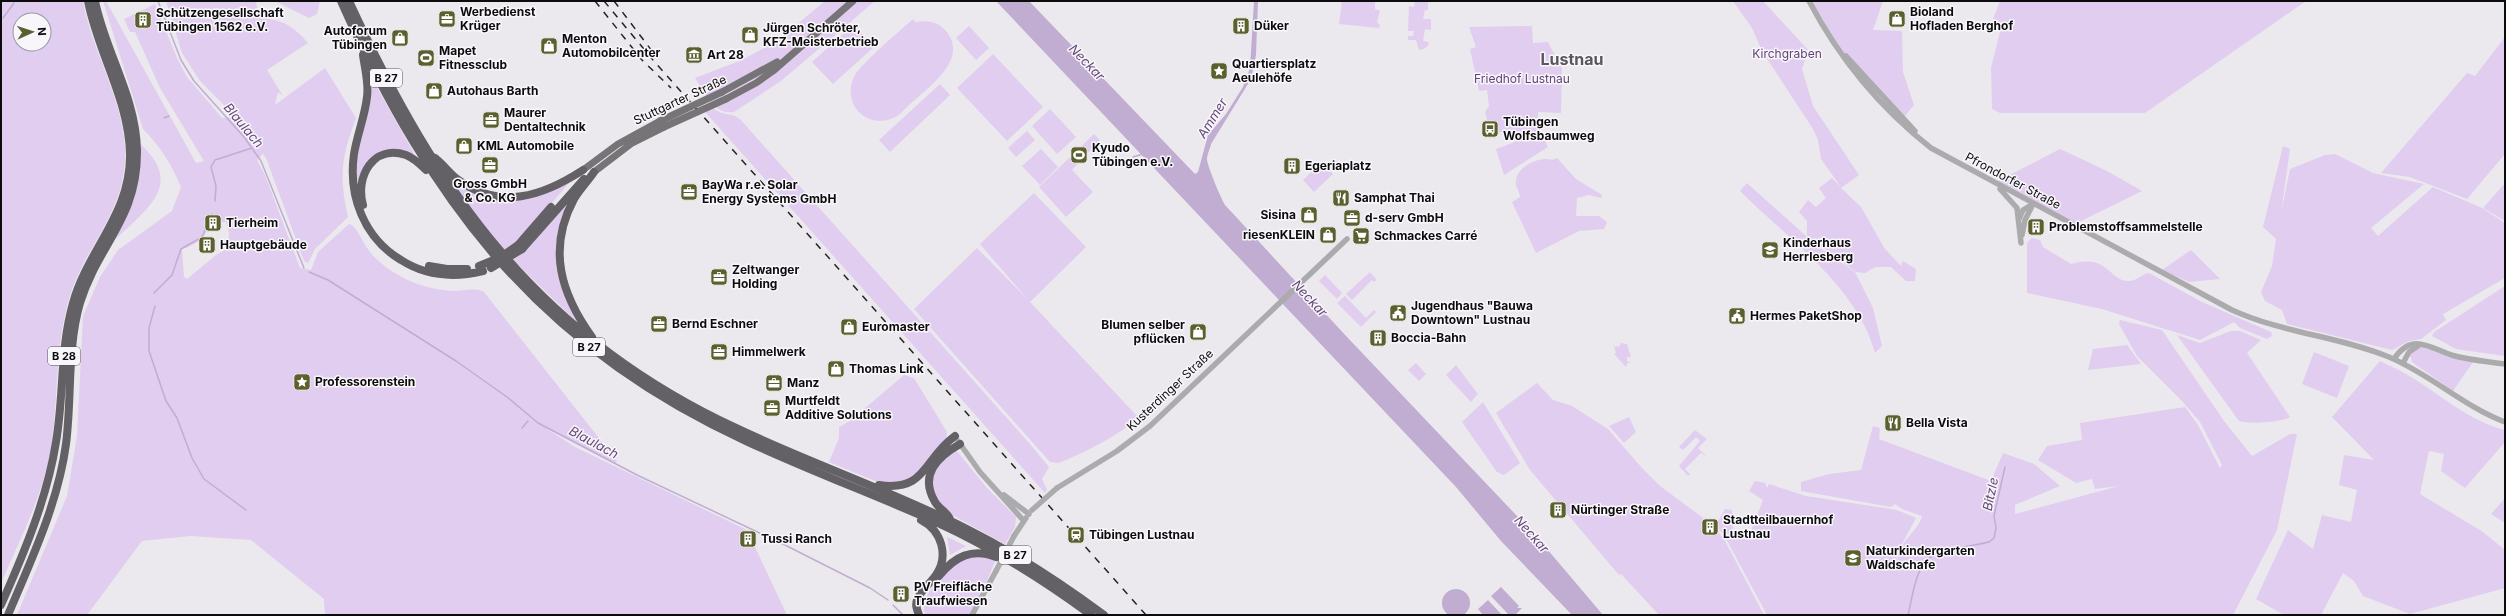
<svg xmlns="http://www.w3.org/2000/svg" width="2506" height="616" viewBox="0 0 2506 616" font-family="Inter,sans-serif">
<rect width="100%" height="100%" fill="#ebe9ee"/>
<path fill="#e0cdf0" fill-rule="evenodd" d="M1,1H83C92,51 122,97 125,148C128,212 85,244 69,299C54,349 59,403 50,454C41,499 19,542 1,583ZM20,20H44V44H20Z
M103,1H106L196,163L204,161L160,88L135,32H130L124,19L155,4L177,58L187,77L222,118L236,117L200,81L182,53L166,1H256C259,23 265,16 281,22C289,24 303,36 308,43L267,70L283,96L278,92L275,105L325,68L356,118C341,158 339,176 348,217L315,249L308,263L304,261L266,158L263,154L257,160L265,175L300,268L311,270L318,252L349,224C357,226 362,241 367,248C375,260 388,269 400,276C416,285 435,290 453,291C464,291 474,287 484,292L617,461L615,464L544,427L575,447L747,530L787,615H325L324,599L251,540L190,536L142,541L87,615H17L67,496L77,436L83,316L100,277L118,250L172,211L181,187C172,165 160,146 143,129ZM212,222H226L229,233L228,248L216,255L187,279L184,277L182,249C192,246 206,239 208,227H212Z
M275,1H320L317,14L309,18Z
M825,1H875L781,81L734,112C714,115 705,93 695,78L742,60L777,41Z
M1342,1H1375V9L1380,11L1377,22L1380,25L1379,28L1339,24Z
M1415,1H1428V10H1425L1423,19H1431V30L1425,29L1423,41L1429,42C1428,48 1424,49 1419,50L1416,40H1408V36H1413L1414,31H1408L1409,6L1414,7Z
M1733,1H1763L1808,50L1802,69L1813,106L1859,175L1841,188L1861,207L1885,249L1901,266L1903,261L1916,269L1915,281H1906L1891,267H1875L1865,273L1856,272L1807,236V221L1799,212L1808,200L1816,207L1826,198L1819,188L1832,178L1841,187L1821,159L1818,140L1813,129L1762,51L1752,28Z
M1808,1H1883L1873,30L1902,31L1903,72L1914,105L1900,122L1850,67Z
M2000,1H2306L2145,113H2000L1992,109L1991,68L2002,24L1993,19Z
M913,19L915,22C926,20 938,21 946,31C970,60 927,88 908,106C903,111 898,117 891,119C864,128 842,102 854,77C858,66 902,29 913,19Z
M853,25L874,47L833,84L812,62Z
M969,26L989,48L976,60L956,38Z
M1532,26L1533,43L1548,42L1562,69L1561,113L1538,112V121L1535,123L1548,147L1504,175L1496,149L1515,142L1511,129L1491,135L1485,112L1489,106L1487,90L1479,91L1470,49L1476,47L1469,27Z
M2505,37V154L2467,199L2410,177L2381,173L2467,73L2475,76Z
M993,54L1043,107L1007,141L957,88Z
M370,75L416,157L391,151L360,174L358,185L355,173Z
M940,84L950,95L890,152L879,140Z
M713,108C723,117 732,112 740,119L1030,444L1049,467L1042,479L1047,490L1045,493L705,112Z
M1050,109L1076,137L1057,154L1032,126Z
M1027,131L1035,140L1016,157L1008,148Z
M1094,134L1100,140L1072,170L1093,192L1066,217L1039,187Z
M140,144C185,184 147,209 115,240Z
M2283,146L2290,149L2281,213L2290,169L2325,155L2335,154L2373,173L2424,184L2371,228L2378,236L2433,187L2482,208L2505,223V278L2443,314L2446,320L2421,339L2409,341L2392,350L2287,324L2282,310L2265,301L2261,292L2272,266L2276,239L2263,227Z
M1041,149L1058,167L1040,185L1022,166Z
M2060,149L2107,171L2142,191L2073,225L1994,183Z
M1557,158L1576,179L1602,195L1601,198L1589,195L1577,198L1576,216H1599L1607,222L1604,229L1579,231L1536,253L1512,202L1520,197C1520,192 1515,187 1516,182C1516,168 1533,160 1545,159C1550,159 1552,161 1557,158Z
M1322,162L1333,174L1314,192L1303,180Z
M446,173L467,188L532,198L569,183L533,225L505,251L482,224Z
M1747,183L1816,245L1855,272L1873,308L1882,346L1875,353C1857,286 1787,238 1740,191Z
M2505,183V221L2483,208Z
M574,192L558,243L577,322L513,260L526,249Z
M1034,193L1086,247L1030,302L1137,416C1133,429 1072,459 1058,463L1050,462L914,309L977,248L1028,300L980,244Z
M2032,238L2040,240L2043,247L2071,264C2109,253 2108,281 2129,281C2137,281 2141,274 2149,273L2202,302L2271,332L2272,336L2267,339L2240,328L2234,322L2200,340L2102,309L2027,293V243Z
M2191,250L2220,279L2189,282L2162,270Z
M1370,272L1377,280L1374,282L1372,280L1352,300L1346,294Z
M1325,275L1342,293L1337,299L1319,281Z
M2505,286V356L2456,349L2432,336L2434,332Z
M1345,296L1366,318L1374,310L1376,312L1361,327L1337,303Z
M2120,320L2162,330L2224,421L2252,456L2290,434H2297L2277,530L2233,615H1767L1724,535L1740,536L1751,531L1763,500L1749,491L1755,481L1765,483L1767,488L1769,484L1806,496L1897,510L1916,518L1896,555L1898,564C1895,543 1917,534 1922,516L1902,509L1895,504L1891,507L1801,491V482L1829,474L1861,470L1873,426L1880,428L1879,439L1991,481L2003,453L2034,464L2060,486L2015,505V514L2119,486L2095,489L2092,479L2076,483L2038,460L2047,446L2082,440L2080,423L2185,407L2198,425L2220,468L2222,465L2200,422L2182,401L2137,356L2119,324Z
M2231,331H2240L2261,340L2247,353L2290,417C2280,423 2250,424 2239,421L2177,335L2200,343Z
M1613,343L1615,347L1620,346V343L1627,344L1631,357H1627V361L1631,363H1627L1626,367L1614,354L1616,353Z
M2127,345L2141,364L2088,370L2093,349Z
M2422,347L2473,362L2453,391L2412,362L2410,355L2412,351Z
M2314,352L2349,366L2337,398L2302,384Z
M2380,361C2392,367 2404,372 2416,380C2444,398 2472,422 2505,430V442L2465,488L2441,471L2444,454L2429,451L2420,494L2483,532L2505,550V588L2410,614L2363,596L2354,581L2343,573L2321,615H2284L2256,599L2288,530L2313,549L2322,515L2351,522L2357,490L2339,485L2344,455L2374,460L2332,417Z
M1416,363L1426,374L1419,381L1408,370Z
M1456,365L1478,394L1471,402L1446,375Z
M904,375L914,378L947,432C948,445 918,471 909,481L880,483L829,462L839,438V427L850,421Z
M1537,383L1553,400L1572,406L1608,429L1642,468L1660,486L1710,523L1724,539L1764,615H1659L1621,574L1619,575L1530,470L1496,413Z
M1483,402L1520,463L1504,475L1497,472L1462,422Z
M1629,417L1636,432L1624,443L1609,426Z
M1695,430L1707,439L1698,448L1707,457L1701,453L1685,469L1690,474L1688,476L1679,466L1700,441L1696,437L1683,450L1679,447Z
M956,450L987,488L1016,517L1015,527L1005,544L945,511L932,491L934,468Z
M2505,498V523L2491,514Z
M1725,509L1732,510L1733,534L1722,533L1716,525Z
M947,537L966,546L950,555Z
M967,556L996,559L980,597L969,615H926C914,596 954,566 967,556Z"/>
<path fill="#c0add1" d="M996,1H1029L1195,174L1198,172L1208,135L1226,114L1243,87L1250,68L1254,1H1258L1256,55L1251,79L1211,144C1210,149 1207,154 1207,160C1209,170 1220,196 1225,205L1347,337L1536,536L1603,615H1572L1501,541L1456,487Z
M1501,587L1519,606L1517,608H1522L1515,615H1509L1491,596Z
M1442 603a14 14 0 1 1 28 0a14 14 0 1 1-28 0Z
M1488,600L1502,615H1483L1478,609Z"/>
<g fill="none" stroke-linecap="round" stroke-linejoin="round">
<path stroke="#c0add1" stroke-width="1.5" d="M158,1L181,60L194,81L244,137L261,161L304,268
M3,18L14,3
M164,118L169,116
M1133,157L1143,154
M215,201L216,186L211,167L215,160L252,148
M309,272L328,280L456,361L507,397L538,423L637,475L785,545L870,588L888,600
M154,293L172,275L181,249L202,237L212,214
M155,306L149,328V351L166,401L177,418L192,458L204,479L246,510
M522,428L528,421
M893,605L903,615
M1908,615C1912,599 1915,572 1927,560C1938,549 1974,546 1989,542L1994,538L1996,528L1994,516L2005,467"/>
<path stroke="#abaaac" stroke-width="5.5" d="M1809,1C1839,58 1880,108 1931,148L2232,310C2282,333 2338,336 2389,357C2430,374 2463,406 2505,422
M1846,56L1915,131
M2000,189L2017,208L2021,243
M2019,219L2023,210L2033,204
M2022,235L2025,220L2033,204
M2394,359C2413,330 2432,350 2455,356C2471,360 2489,362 2505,364
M2403,363L2409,352L2418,346
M958,441L980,472L1024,521
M1057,488L1117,451L1150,426L1347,239
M1004,495L1029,514
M1014,536L1026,518
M972,615L996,571"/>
<path stroke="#777478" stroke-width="7" d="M722,92L777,62
M726,99L756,83L773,71L853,1
M583,170L618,144L660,121
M594,172L632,143L664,127"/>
<path stroke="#646166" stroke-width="8" d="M341,1C431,203 540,347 746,441C808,470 873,494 936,522C991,547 1042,579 1091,615
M349,1C438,194 538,336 736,428C812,464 892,491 967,529C1015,553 1061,583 1104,615
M363,55C365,70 369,83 367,97C365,116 357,135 354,154C348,196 364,238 401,260C426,276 455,278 483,271
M435,158C443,164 449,173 457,179C500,211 543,196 583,170
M363,205C355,177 373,144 406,155C414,158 420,164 426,170
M518,245L551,207
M522,249L584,179
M429,266L447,269H467
M592,337C561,294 547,249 574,199C580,189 588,181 594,172
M879,485C927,492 923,459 955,436
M950,519C947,512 939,509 935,502C919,475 937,457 960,444
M939,576C955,556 972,548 996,557
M1,605C24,553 47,499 56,442C64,396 60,348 73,303C88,249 131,214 130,154C129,100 98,53 88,1
M8,615C31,560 58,504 66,444C72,397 67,348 80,303C98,244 138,219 137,150C136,97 105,51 95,1
M919,615C917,610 915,605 917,600C920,591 930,584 936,575C949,556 942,531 921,520"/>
<path stroke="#242324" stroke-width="1.5" stroke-dasharray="7 7" stroke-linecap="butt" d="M595,1L642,60L671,88
M604,1L653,60L1146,615
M614,1L652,51"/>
<path stroke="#abaaac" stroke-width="5.5" d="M1032,510L1057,488
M996,571L1014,536"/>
<path stroke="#777478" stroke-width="7" d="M660,121L722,92
M664,127L726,99"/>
<path stroke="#646166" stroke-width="8" d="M479,266L501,257L518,245
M491,268L522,249"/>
</g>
<defs>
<symbol id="office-square" viewBox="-11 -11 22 22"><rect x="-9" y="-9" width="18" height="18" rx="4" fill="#5b602e" stroke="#f9f6fb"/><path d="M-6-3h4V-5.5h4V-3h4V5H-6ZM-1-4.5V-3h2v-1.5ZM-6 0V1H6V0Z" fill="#fff"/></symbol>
<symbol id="shop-square" viewBox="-11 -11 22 22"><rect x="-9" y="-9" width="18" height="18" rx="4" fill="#5b602e" stroke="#f9f6fb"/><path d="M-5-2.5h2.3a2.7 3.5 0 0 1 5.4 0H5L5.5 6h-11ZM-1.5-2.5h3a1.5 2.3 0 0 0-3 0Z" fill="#fff"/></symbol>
<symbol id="building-square" viewBox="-11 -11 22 22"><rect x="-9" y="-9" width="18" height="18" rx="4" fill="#5b602e" stroke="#f9f6fb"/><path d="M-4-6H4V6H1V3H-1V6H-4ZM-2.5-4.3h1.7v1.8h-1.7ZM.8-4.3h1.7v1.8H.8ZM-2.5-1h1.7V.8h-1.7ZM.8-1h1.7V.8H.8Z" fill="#fff"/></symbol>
<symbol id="museum-square" viewBox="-11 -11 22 22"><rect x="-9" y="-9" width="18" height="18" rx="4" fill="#5b602e" stroke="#f9f6fb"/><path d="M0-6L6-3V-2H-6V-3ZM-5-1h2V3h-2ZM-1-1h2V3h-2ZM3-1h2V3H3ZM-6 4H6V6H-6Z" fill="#fff"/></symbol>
<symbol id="stadium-square" viewBox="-11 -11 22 22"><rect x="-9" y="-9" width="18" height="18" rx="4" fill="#5b602e" stroke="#f9f6fb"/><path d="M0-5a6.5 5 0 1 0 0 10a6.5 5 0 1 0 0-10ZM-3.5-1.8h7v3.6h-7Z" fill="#fff"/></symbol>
<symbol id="sight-square" viewBox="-11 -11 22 22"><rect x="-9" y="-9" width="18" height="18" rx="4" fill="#5b602e" stroke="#f9f6fb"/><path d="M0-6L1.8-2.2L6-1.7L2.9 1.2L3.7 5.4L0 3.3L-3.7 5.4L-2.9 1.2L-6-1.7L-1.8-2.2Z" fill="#fff"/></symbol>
<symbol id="bus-square" viewBox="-11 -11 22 22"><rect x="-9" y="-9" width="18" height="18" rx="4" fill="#5b602e" stroke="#f9f6fb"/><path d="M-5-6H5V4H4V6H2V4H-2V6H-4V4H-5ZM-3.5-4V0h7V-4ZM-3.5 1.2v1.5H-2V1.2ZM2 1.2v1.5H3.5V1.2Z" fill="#fff"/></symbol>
<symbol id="restaurant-square" viewBox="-11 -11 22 22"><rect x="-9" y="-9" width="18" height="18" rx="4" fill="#5b602e" stroke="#f9f6fb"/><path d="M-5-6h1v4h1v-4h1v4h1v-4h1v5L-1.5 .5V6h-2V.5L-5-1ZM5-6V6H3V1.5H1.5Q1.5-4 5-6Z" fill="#fff"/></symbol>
<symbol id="supermarket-square" viewBox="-11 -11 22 22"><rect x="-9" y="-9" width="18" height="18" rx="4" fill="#5b602e" stroke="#f9f6fb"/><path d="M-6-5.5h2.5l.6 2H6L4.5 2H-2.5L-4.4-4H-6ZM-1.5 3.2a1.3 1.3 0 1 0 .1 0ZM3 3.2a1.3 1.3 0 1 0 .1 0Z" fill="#fff"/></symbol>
<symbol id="school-square" viewBox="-11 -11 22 22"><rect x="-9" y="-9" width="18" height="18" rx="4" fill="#5b602e" stroke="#f9f6fb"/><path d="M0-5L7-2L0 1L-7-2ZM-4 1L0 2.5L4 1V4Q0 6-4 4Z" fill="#fff"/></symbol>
<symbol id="civic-square" viewBox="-11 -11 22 22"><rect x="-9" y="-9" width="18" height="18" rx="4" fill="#5b602e" stroke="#f9f6fb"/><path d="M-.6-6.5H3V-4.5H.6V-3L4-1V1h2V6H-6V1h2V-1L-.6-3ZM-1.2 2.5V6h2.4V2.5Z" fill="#fff"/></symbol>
<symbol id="station-square" viewBox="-11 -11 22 22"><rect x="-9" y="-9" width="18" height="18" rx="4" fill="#5b602e" stroke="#f9f6fb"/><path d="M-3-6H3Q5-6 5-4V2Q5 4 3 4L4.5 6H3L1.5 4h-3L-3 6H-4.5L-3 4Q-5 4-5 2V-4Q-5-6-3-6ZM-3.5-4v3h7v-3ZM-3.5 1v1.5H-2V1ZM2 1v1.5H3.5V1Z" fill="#fff"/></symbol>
</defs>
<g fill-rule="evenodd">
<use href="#office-square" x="437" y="9" width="20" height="20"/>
<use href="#shop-square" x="1887" y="9" width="20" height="20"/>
<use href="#building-square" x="133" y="10" width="20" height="20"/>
<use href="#building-square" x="1231" y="16" width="20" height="20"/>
<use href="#shop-square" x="740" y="25" width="20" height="20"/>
<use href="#shop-square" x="390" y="28" width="20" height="20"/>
<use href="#shop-square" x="539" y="36" width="20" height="20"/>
<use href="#museum-square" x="684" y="45" width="20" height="20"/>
<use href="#stadium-square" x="416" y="48" width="20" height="20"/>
<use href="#sight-square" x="1209" y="61" width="20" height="20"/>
<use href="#shop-square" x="424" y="81" width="20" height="20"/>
<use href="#office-square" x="481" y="110" width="20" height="20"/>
<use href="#bus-square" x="1480" y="119" width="20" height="20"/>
<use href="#shop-square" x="454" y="136" width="20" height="20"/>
<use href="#stadium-square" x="1069" y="145" width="20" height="20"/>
<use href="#office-square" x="480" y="155" width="20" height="20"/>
<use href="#building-square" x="1282" y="156" width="20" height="20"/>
<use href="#office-square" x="679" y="182" width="20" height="20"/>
<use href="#restaurant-square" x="1331" y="188" width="20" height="20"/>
<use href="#shop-square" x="1299" y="205" width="20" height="20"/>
<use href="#office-square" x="1342" y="208" width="20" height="20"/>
<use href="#building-square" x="203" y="213" width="20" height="20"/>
<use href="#building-square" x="2026" y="217" width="20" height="20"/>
<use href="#shop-square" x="1318" y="225" width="20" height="20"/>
<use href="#supermarket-square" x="1351" y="226" width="20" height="20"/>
<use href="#building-square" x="197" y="235" width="20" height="20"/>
<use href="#school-square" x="1760" y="240" width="20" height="20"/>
<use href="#office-square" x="709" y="267" width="20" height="20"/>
<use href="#civic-square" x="1388" y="303" width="20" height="20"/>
<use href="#civic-square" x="1727" y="306" width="20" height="20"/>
<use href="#office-square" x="649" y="314" width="20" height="20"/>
<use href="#shop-square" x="839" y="317" width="20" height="20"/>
<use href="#shop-square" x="1188" y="322" width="20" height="20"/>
<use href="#building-square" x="1368" y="328" width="20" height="20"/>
<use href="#office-square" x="709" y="342" width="20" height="20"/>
<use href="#shop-square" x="826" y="359" width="20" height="20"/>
<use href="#sight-square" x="292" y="372" width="20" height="20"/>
<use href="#office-square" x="764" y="373" width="20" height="20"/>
<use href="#office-square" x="762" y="398" width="20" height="20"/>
<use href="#restaurant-square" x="1883" y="413" width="20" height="20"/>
<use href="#building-square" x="1548" y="500" width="20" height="20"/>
<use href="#building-square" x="1700" y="517" width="20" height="20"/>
<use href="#station-square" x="1066" y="525" width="20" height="20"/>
<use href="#building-square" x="738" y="529" width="20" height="20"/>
<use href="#school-square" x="1843" y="548" width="20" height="20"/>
<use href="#building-square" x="891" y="584" width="20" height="20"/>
</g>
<g text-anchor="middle" stroke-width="3" stroke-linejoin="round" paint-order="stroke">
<g fill="#f9f6fb" stroke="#545254" stroke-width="1">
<rect x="370" y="69" width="32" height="18" rx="3"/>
<rect x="573" y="338" width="32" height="18" rx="3"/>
<rect x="48" y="347" width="32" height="18" rx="3"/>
<rect x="999" y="546" width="32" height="18" rx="3"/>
</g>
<g font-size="11" font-weight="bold" fill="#0d0c0d">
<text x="386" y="82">B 27</text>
<text x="589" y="351">B 27</text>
<text x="64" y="360">B 28</text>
<text x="1015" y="559">B 27</text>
</g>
<g font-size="12" font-weight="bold" fill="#0d0c0d" stroke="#f9f6fb" text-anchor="start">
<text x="460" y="16">Werbedienst<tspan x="460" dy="14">Krüger</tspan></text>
<text x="1910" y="16">Bioland<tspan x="1910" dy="14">Hofladen Berghof</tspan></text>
<text x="156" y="17">Schützengesellschaft<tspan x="156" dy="14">Tübingen 1562 e.V.</tspan></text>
<text x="1254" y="30">Düker</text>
<text x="763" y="32">Jürgen Schröter,<tspan x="763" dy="14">KFZ-Meisterbetrieb</tspan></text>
<text x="387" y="35" text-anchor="end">Autoforum<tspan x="387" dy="14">Tübingen</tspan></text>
<text x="562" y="43">Menton<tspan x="562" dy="14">Automobilcenter</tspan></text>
<text x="439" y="55">Mapet<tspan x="439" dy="14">Fitnessclub</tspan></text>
<text x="707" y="59">Art 28</text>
<text x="1232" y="68">Quartiersplatz<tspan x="1232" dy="14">Aeulehöfe</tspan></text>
<text x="447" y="95">Autohaus Barth</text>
<text x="504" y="117">Maurer<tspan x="504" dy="14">Dentaltechnik</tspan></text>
<text x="1503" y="126">Tübingen<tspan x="1503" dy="14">Wolfsbaumweg</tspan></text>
<text x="477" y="150">KML Automobile</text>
<text x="1092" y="152">Kyudo<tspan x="1092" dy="14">Tübingen e.V.</tspan></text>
<text x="1305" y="170">Egeriaplatz</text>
<text x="490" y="188" text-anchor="middle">Gross GmbH<tspan x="490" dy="14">&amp; Co. KG</tspan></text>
<text x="702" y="189">BayWa r.e. Solar<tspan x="702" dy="14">Energy Systems GmbH</tspan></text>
<text x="1354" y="202">Samphat Thai</text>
<text x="1296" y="219" text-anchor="end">Sisina</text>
<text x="1365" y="222">d-serv GmbH</text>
<text x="226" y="227">Tierheim</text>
<text x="2049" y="231">Problemstoffsammelstelle</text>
<text x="1315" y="239" text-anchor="end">riesenKLEIN</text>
<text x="1374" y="240">Schmackes Carré</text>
<text x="1783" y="247">Kinderhaus<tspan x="1783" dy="14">Herrlesberg</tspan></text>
<text x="220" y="249">Hauptgebäude</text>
<text x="732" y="274">Zeltwanger<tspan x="732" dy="14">Holding</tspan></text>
<text x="1411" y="310">Jugendhaus "Bauwa<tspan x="1411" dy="14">Downtown" Lustnau</tspan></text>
<text x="1750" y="320">Hermes PaketShop</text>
<text x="672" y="328">Bernd Eschner</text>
<text x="1185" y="329" text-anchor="end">Blumen selber<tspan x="1185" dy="14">pflücken</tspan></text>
<text x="862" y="331">Euromaster</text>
<text x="1391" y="342">Boccia-Bahn</text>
<text x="732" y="356">Himmelwerk</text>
<text x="849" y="373">Thomas Link</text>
<text x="315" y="386">Professorenstein</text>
<text x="787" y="387">Manz</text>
<text x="785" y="405">Murtfeldt<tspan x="785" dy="14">Additive Solutions</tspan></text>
<text x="1906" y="427">Bella Vista</text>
<text x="1571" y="514">Nürtinger Straße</text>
<text x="1723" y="524">Stadtteilbauernhof<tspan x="1723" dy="14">Lustnau</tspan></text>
<text x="1089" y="539">Tübingen Lustnau</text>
<text x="761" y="543">Tussi Ranch</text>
<text x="1866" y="555">Naturkindergarten<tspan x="1866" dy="14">Waldschafe</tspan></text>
<text x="914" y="591">PV Freifläche<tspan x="914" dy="14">Traufwiesen</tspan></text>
</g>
<g font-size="12" fill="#614576" stroke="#f9f6fb">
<text x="1787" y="58">Kirchgraben</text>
<text x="1522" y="83">Friedhof Lustnau</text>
</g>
<g font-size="12" fill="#0d0c0d" stroke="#f9f6fb">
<text transform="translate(680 100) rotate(-25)" y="4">Stuttgarter Straße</text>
<text transform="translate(2013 181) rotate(28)" y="4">Pfrondorfer Straße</text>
<text transform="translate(1170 390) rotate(-43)" y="4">Kusterdinger Straße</text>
</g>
<g font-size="13" font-style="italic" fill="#644879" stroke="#f9f6fb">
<text transform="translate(1087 62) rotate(46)" y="5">Neckar</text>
<text transform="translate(1212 118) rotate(-58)" y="5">Ammer</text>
<text transform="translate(244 125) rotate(50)" y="5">Blaulach</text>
<text transform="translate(1310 298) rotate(47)" y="5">Neckar</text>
<text transform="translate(594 442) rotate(28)" y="5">Blaulach</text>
<text transform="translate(1990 494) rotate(-78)" y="5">Bitzle</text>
<text transform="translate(1532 534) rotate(48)" y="5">Neckar</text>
</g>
<g font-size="16" font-weight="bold" fill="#59575b" stroke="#f9f6fb">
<text x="1572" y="65">Lustnau</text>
</g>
</g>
<rect width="2506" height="616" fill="none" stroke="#0d0c0d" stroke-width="4"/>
<g transform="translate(32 32) rotate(87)"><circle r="19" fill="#f9f6fb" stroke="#9b989c"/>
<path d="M0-3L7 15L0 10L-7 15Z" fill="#5b602e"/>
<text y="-6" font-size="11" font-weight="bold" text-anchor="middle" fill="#0d0c0d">N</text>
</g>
</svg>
